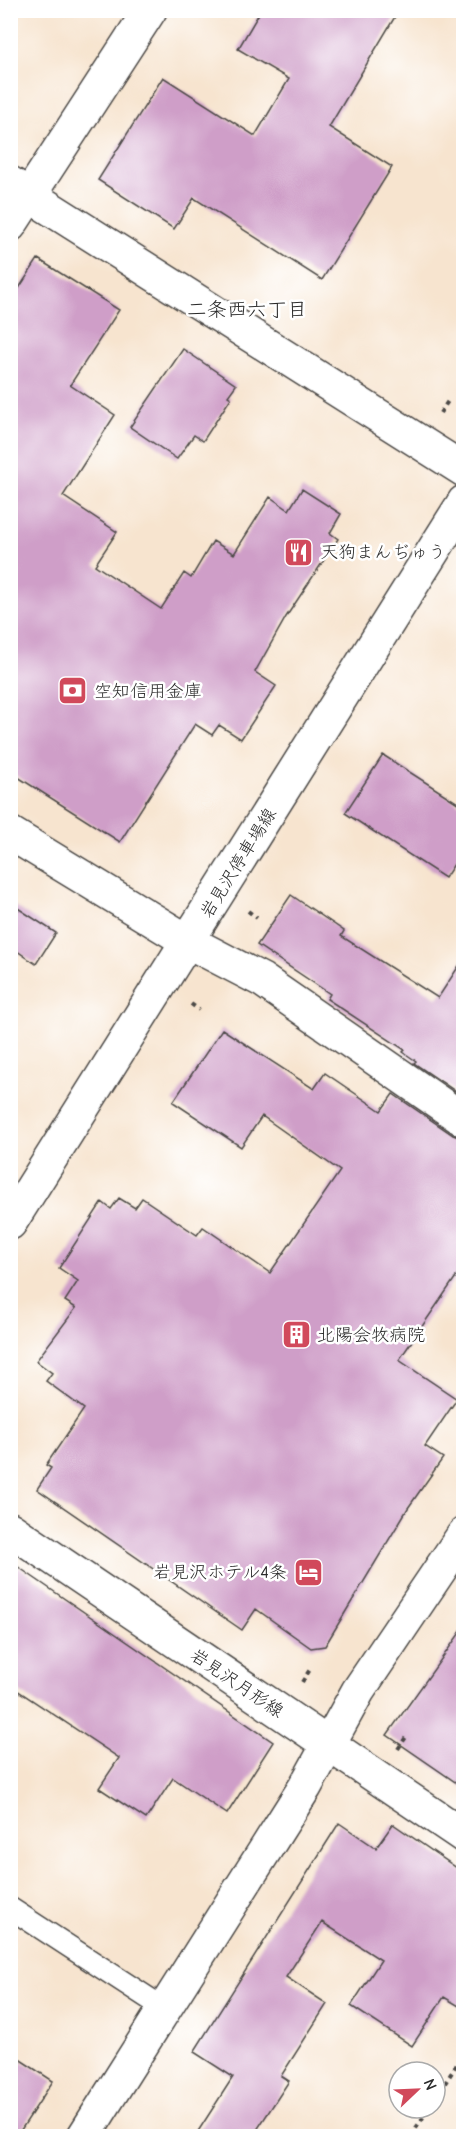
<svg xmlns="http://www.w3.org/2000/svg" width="474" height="2147" viewBox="0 0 474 2147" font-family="'Comic Neue','Klee One',sans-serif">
<rect width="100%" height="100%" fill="#fff"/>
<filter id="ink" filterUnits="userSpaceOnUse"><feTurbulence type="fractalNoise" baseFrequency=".0167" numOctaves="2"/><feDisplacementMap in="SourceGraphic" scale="12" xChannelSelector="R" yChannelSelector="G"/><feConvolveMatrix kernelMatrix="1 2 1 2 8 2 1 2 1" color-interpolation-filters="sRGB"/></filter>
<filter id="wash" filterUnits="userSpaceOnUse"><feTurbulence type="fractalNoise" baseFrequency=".008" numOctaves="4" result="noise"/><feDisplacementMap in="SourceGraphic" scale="24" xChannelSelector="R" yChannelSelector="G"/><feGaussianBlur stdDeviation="1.35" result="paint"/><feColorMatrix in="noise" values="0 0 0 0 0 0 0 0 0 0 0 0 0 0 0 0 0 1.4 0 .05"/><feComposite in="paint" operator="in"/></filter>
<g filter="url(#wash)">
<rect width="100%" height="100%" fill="#f7e4cf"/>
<g id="blocks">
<path fill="#cf9ec8" d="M261,10H399L329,127L392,167L322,280L194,198L174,229L98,180L163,77L255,136L289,79L238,49Z
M38,259L119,310L70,385L115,415L63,496L117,532L95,565L161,609L184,573L191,578L213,541L234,554L270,497L289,510L302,489L341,514L330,533L338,539L286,617L255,672L276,686L241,739L219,725L212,735L195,724L120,842L10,772V302Z
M183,349L236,385L228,396L231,398L203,441L194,435L177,459L130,427Z
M383,755L464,807V849L445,878L345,813Z
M291,895L344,931L341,936L438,998L464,958V1097L414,1063L416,1061L403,1052L405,1050L327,999L330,994L257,945Z
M10,903L56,933L36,964L10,946Z
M222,1029L314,1089L325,1073L381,1111L393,1094L453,1135L464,1139V1265L399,1360L457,1399L425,1446L443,1458L408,1508L325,1646L311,1648L256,1609L242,1630L37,1489L51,1468L46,1465L84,1409L46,1381L52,1373L36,1361L76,1308L65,1301L78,1281L59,1268L102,1202L111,1209L119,1198L135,1208L142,1198L197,1235L203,1227L270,1273L340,1171L262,1116L241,1147L173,1102Z
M11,1562L273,1742L227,1814L173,1778L146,1819L99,1788L119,1758L11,1686Z
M464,1627V1788L387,1735Z
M339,1823L376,1848L393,1824L464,1873V2009L444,1997L412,2046L351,2006L381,1960L322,1922L286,1977L327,2004L281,2076L289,2081L253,2136H195L233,2077L194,2052Z
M10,2053L53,2081L17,2136H10Z"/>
</g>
</g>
<g filter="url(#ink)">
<use href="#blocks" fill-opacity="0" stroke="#4a4744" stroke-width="1.5"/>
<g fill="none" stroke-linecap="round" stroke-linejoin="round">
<defs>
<path id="service" d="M10,1908L165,2009"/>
<path id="minor" d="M10,183L464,470
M10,833L189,942L262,980L464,1120"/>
<path id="tertiary" d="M10,225L150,10
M84,2136L305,1787L358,1691L464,1534"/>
<path id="secondary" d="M10,1223L464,502"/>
<path id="primary" d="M10,1529L464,1836"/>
</defs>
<use href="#service" stroke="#4a4744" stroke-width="24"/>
<use href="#minor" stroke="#4a4744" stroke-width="36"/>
<use href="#tertiary" stroke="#4a4744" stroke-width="36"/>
<use href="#secondary" stroke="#4a4744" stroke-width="36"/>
<use href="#primary" stroke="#4a4744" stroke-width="36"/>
<path stroke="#4a4744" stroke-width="4" stroke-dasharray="4.5 4.5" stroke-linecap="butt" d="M440,413L448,401
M248,911L257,918
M191,1004L199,1010
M302,1682L311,1668
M398,1749L406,1737
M435,2099L464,2053
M411,2136L429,2108"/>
<use href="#service" stroke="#fff" stroke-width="21"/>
<use href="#minor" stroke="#fff" stroke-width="33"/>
<use href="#tertiary" stroke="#fff" stroke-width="33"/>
<use href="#secondary" stroke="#fff" stroke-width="33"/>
<use href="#primary" stroke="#fff" stroke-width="33"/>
</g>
</g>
<defs>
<symbol id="restaurant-square" viewBox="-11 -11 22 22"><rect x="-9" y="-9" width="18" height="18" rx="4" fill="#d1495b" stroke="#fff"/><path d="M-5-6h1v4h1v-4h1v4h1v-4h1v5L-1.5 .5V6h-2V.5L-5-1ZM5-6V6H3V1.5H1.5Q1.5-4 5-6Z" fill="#fff"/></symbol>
<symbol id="bank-square" viewBox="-11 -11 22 22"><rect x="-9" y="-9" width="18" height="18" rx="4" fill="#d1495b" stroke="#fff"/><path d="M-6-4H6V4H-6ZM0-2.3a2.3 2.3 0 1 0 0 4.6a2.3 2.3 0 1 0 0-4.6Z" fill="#fff"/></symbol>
<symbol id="building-square" viewBox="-11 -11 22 22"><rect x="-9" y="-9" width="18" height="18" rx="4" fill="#d1495b" stroke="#fff"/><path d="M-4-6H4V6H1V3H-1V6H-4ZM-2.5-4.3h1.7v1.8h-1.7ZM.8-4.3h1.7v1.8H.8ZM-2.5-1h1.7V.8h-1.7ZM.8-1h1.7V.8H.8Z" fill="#fff"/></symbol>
<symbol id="hotel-square" viewBox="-11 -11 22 22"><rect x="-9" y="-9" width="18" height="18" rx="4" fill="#d1495b" stroke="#fff"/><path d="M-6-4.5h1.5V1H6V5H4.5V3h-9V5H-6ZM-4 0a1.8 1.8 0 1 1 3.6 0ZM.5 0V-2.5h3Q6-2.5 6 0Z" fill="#fff"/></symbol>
</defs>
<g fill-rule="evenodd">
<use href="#restaurant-square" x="282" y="536" width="33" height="33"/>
<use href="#bank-square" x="56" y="674" width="33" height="33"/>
<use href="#building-square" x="280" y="1318" width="33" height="33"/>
<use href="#hotel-square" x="292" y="1556" width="33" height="33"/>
</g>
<g text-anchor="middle" stroke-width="5" stroke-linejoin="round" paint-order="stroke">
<g font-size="18" fill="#2b2b2b" stroke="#fff" text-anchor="start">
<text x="320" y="558">天狗まんぢゅう</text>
<text x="94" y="697">空知信用金庫</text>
<text x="317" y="1341">北陽会牧病院</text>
<text x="287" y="1578" text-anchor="end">岩見沢ホテル4条</text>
</g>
<g font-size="18" fill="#2b2b2b" stroke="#fff">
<text transform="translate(238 863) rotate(-58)" y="6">岩見沢停車場線</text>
<text transform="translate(237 1683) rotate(34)" y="6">岩見沢月形線</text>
</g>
<g font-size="20" fill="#2b2b2b" stroke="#fff">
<text x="247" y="316">二条西六丁目</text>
</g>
</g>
<rect width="474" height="2147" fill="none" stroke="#fff" stroke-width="36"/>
<g transform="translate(417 2090) rotate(67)"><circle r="28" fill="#ffffff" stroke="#aaaaaa" stroke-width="1.5"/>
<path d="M0-4.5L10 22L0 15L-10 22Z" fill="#d1495b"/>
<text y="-9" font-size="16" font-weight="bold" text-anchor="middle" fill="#2b2b2b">N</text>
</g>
</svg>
